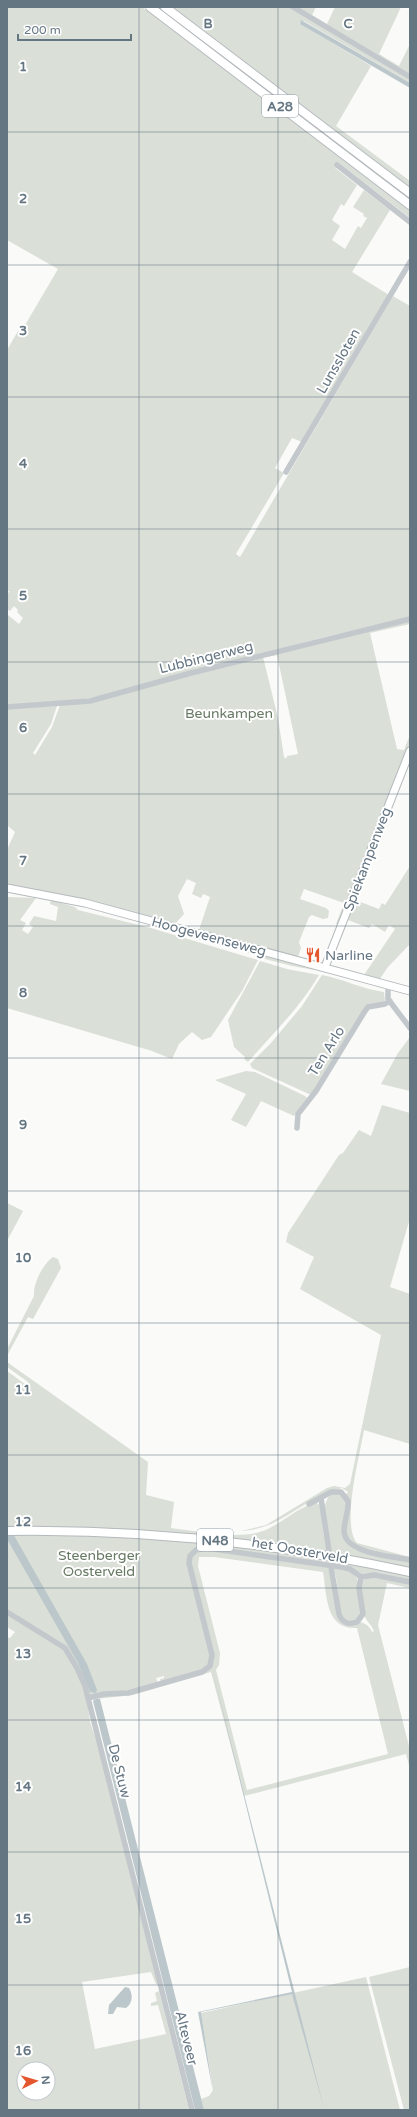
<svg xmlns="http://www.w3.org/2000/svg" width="417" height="2117" viewBox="0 0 417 2117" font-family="'Varela Round',sans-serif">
<rect width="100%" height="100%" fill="#fafaf8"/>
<path fill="#dadfd7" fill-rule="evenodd" d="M7,7H142L410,211V218L339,163L335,168L357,185L344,206L341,204L332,220L340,226L332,240L345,249L358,226L361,228L367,218L363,216L364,214L353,207L364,190L390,210L352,272L389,295L302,442L292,438L275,468L284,473L236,554L240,557L393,296L410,306V617L321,638L87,699L7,705V611L8,615L19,624L23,618L17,612L18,610L14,606L10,611L7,609V594L10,591H7V350L18,331L21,332L58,269L7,240Z
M152,7H161L410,196V203Z
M173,7H290L410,79V83L304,21L299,23L371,66L336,126L410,181V187Z
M296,7H316L312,15L327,24L335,7H401L379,54L399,66L410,44V75Z
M410,621V624L370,633L397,749L404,750L410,735V745L340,927L336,924L344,903L304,889L300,899L326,908L329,911L328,918L323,919L312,915L309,917L299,942L301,948L298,957L199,930L210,897L203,894L201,898L192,894L196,883L187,879L178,896L184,914L175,924L74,897L7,884V850L15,832L7,825V709L57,706L51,724L33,753L35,755L52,727L60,705L263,657L278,718L284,757L286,759L287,756L298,754L277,655L267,657L266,656Z
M410,866V944L388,967L379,980L364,975L395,929L389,925L385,932L372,924L369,928L348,920L355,900L379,909L382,903L385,905Z
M7,897L36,898L20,920L26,923L22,930L28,934L33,927L29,924L34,916L56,921L58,907L50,904L51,900L75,907L78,910L151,928L258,960L242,991L211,1037L202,1040L192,1032L179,1044L172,1059L152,1051L7,1008Z
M176,930L261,954L260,956L175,933Z
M263,954L320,970V971L292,966L261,958Z
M260,961L287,969L319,975C298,1010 275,1031 248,1062L244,1059L245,1057L234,1047L228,1020Z
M322,975C343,979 362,989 384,992L385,1002L368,1006L312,1094H309L252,1068L250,1064L271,1043L302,1006Z
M410,1037V1091L381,1084L398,1053Z
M246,1071L255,1072L305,1096L307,1098L294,1116L261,1101L246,1127L231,1120L246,1094L215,1080Z
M382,1105L410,1113V1218L390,1287L410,1294V1444L364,1430C360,1454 341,1525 357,1543L410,1557V1559L356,1546L346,1534V1494L348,1492L342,1488C334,1491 326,1493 319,1497C290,1511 275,1529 241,1531L266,1525L327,1488L334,1486L345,1488L350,1484L381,1335L300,1289L314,1257L286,1242L288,1233L339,1155L343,1153L359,1130L371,1136Z
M7,1203L23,1211L7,1241Z
M53,1257L58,1259L61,1268L33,1319L28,1317L7,1356V1349L34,1296C33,1283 43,1264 53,1257Z
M7,1362L148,1462L146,1495L174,1502L171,1528C197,1531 238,1540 263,1531C280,1525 300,1505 317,1503L322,1507L323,1531L327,1552L331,1551L324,1507L329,1495L337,1493C359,1499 331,1533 353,1548C365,1556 395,1558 410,1561V1569C331,1552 253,1541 173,1534L174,1539C255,1545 332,1557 410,1574V1581L374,1573L360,1574L350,1567L333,1563L332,1559L329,1560V1563L323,1562L204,1547L193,1550L187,1560L210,1650V1664L199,1672L161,1682L160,1679L164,1678V1676L156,1678L158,1683L133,1690L92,1695L86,1694L90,1722L109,1779L159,1984H156L151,1972L82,1982L95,2049L166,2034L158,2005L151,2006V2003L157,2001L155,1993L159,1991L189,2110H7V1637L10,1638L15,1632L7,1627V1613L52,1642L49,1637L7,1611V1371L29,1387L28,1382L7,1367ZM24,2069H48V2093H24Z
M200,1550L330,1566L339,1620C351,1621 367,1619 372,1632L374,1631C372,1625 367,1622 365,1617C361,1607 361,1592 362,1581L368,1577L410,1583V1588L387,1583L378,1625L410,1750V1769L406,1754L244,1796L211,1672L133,1695L96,1699L93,1701L94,1697L126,1694L201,1674L213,1665V1655L190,1563L192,1555ZM199,1557H214L323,1572C327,1595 325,1630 357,1628L388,1754L247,1790L216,1670L219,1665L220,1653L198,1566Z
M333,1567L349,1570L357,1578L362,1611L358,1619L349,1622L341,1616L336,1577Z
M410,1967V2110H404L369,1977Z
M366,1977L400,2110H204L201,2099L209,2096L213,2090L201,2013Z"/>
<path fill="#bbc7cb" d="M301,20L410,83V88L300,24Z
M7,1523L87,1664L97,1690L96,1693L90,1692L78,1663L7,1539Z
M213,1672L324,2108L292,1994L201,2012L213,2092L198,2012L292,1992Z
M96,1699H100L204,2110H195L93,1701Z
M125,1987L129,1988C133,1995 133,2003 126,2008L117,2007L113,2014H108L109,2005Z"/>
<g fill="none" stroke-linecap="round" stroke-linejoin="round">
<defs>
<path id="major" d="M7,888L85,903L410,991
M325,967L410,751"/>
<path id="highway" d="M150,7L410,205
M165,7L410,193
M7,1531C143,1529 277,1543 410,1572"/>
</defs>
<use href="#major" stroke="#b5babe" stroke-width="9"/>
<use href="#highway" stroke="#b4b9bd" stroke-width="10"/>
<path stroke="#c3c8cc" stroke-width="5.5" d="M293,7L410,77
M337,165L410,222
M286,472L410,262
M7,707L90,701L191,673L410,619
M388,985V999L410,1028
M297,1128L298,1114L316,1091L365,1011L368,1007L385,1004L390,1001
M321,1498L329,1551
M309,1504L331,1492H341L348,1501C349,1511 344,1521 344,1531C345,1554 392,1556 410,1560
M331,1567L339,1614C342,1623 349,1625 357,1622L363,1614L359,1588L361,1577
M361,1577L374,1575L410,1582
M7,1612L65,1648L77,1668L85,1686L192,2110
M88,1698L104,1694L128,1693L202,1672L210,1666L212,1655L189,1563L190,1556L196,1550L206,1548L342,1567L350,1569L361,1577"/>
<use href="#major" stroke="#fff" stroke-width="7"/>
<use href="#highway" stroke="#fff" stroke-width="8"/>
</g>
<path fill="none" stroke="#657683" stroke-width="1" stroke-opacity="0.55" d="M139,7V2110M278,7V2110M7,132H410M7,265H410M7,397H410M7,529H410M7,662H410M7,794H410M7,926H410M7,1058H410M7,1191H410M7,1323H410M7,1455H410M7,1588H410M7,1720H410M7,1852H410M7,1985H410"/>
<defs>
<symbol id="restaurant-bare" viewBox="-9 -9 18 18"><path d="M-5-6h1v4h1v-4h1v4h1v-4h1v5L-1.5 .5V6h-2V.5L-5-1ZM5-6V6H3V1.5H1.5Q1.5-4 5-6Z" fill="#e4572e" stroke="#fff" stroke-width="2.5" paint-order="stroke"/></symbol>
</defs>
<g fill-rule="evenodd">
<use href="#restaurant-bare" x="302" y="944" width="22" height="22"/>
</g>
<g text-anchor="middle" stroke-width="4" stroke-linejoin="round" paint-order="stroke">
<g fill="#fff" stroke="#939fa8" stroke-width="1">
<rect x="262" y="95" width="36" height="22" rx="3"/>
<rect x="197" y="1529" width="36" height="22" rx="3"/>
</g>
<g font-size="13" font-weight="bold" fill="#657683">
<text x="280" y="111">A28</text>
<text x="215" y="1545">N48</text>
</g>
<g font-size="14" fill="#657683" stroke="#fff">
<text transform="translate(338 361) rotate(-60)" y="5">Lunssloten</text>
<text transform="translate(206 657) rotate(-14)" y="5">Lubbingerweg</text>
<text transform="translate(367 859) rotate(-69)" y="5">Spiekampenweg</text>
<text transform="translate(209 936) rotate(15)" y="5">Hoogeveenseweg</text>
<text transform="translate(326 1051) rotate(-58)" y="5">Ten Arlo</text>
<text transform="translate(300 1550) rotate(10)" y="5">het Oosterveld</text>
<text transform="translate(120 1771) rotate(76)" y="5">De Stuw</text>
<text transform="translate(187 2038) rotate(76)" y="5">Alteveer</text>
</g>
<g font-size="14" fill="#687a64" stroke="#fff">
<text x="229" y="718">Beunkampen</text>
<text x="99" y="1560">Steenberger<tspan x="99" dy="16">Oosterveld</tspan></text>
</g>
<g font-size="14" fill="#657683" stroke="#fff" text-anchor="start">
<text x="325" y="960">Narline</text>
</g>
</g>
<g font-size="13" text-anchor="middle" font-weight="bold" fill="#657683" stroke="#fff" stroke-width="4" stroke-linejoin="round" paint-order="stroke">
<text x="208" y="28">B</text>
<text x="348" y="28">C</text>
<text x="23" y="71">1</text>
<text x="23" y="203">2</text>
<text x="23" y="335">3</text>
<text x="23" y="468">4</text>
<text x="23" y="600">5</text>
<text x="23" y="732">6</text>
<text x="23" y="865">7</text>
<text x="23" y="997">8</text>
<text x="23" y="1129">9</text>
<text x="23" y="1262">10</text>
<text x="23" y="1394">11</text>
<text x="23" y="1526">12</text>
<text x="23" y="1658">13</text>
<text x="23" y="1791">14</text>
<text x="23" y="1923">15</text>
<text x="23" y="2055">16</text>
</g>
<rect width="417" height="2117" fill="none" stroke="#657683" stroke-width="16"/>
<g transform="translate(36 2081) rotate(85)"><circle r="19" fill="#ffffff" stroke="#c1c8cd"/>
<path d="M0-3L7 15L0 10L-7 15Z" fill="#e4572e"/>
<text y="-6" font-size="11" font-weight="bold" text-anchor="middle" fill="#657683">N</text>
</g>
<path d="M18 34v6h113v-6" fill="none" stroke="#657683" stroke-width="2"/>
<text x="24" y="34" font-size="12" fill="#657683" stroke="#ffffff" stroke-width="3" paint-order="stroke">200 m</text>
</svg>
